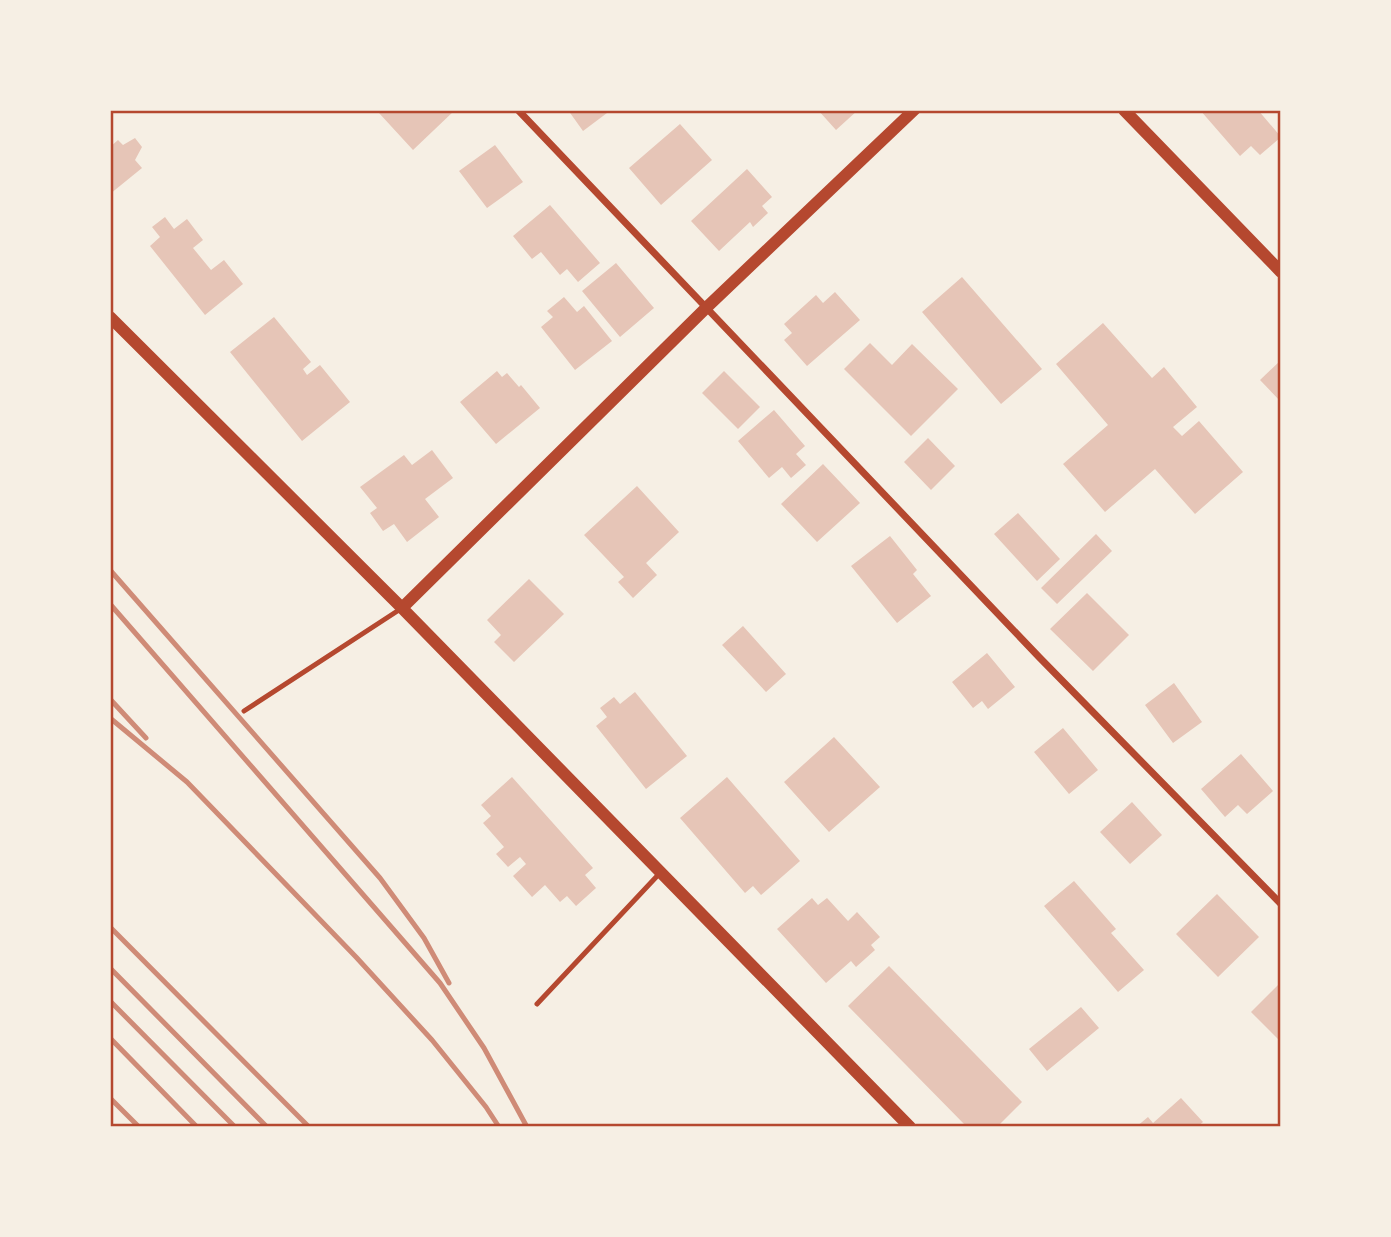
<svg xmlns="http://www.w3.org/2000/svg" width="1391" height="1237" viewBox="0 0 1391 1237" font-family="Manrope,sans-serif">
<rect width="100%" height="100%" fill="#f6efe4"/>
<path fill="#e6c5b7" d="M383,110H455L413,150L379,113Z
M568,110H611L583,131Z
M818,110H858L836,130Z
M1200,110H1258L1281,137L1260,155L1251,146L1240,156Z
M680,124L712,160L661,205L629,168Z
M135,138L142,147L135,160L142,168L110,194V147L118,140L123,145Z
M495,145L523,182L487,208L459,171Z
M747,169L772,197L762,206L768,213L753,227L750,222L719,251L691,221Z
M550,205L600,263L578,282L567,269L560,275L541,252L532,259L513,236Z
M165,217L174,229L187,219L203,240L193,248L211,270L224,260L243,284L205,315L150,246L160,237L152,227Z
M616,263L654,308L620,337L582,291Z
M962,277L1042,369L1001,404L922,312Z
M835,292L860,320L807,366L784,340L792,333L784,324L816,295L823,303Z
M564,297L577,312L584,306L612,341L575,370L541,327L553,317L547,311Z
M274,317L311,362L303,369L307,375L320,365L350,402L302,441L230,352Z
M1103,323L1152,378L1164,367L1197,407L1173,427L1182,436L1199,421L1243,472L1195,514L1155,469L1105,512L1063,464L1108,425L1056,364Z
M870,343L892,365L912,344L958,389L911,436L844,369Z
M1281,360V402L1260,380Z
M497,371L502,377L507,373L519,387L521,385L540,408L496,444L460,402Z
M724,371L760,407L738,429L702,393Z
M774,410L805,446L796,454L806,465L791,478L782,467L769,478L738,441Z
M928,438L955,466L931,490L904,462Z
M432,450L453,478L425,499L439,517L407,542L394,524L383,531L370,513L377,508L360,487L404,455L412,465Z
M823,464L860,503L817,542L781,504Z
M637,486L679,532L646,563L657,575L633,598L618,582L624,577L584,535Z
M1018,513L1060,559L1037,581L994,534Z
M1096,534L1112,551L1057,604L1041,588Z
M890,536L917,570L913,574L931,596L897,623L851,566Z
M529,579L564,614L514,662L494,642L501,635L487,620Z
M1087,593L1129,635L1093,671L1050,629Z
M743,626L786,674L766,692L722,645Z
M987,653L1015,687L988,709L982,701L973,708L952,682Z
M1174,683L1202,722L1173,743L1145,705Z
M635,692L687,756L646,789L596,726L607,717L600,708L614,697L620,704Z
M1063,728L1098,770L1069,794L1034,752Z
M834,737L880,787L829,832L784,782Z
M1241,754L1273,791L1247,814L1238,805L1225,817L1201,789Z
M512,777L593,868L585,875L596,888L576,906L567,896L560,902L545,885L532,897L513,876L526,864L520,857L508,867L496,854L504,847L483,823L491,816L481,805Z
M727,777L800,861L761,895L753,886L745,893L680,818Z
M1132,802L1162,835L1130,864L1100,832Z
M1074,881L1116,929L1111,933L1144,970L1118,992L1044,906Z
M1217,894L1259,937L1218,977L1176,934Z
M812,898L818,905L827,898L848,921L857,912L880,937L871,945L875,950L856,967L851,961L826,983L777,929Z
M889,966L1022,1102L997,1127H967L848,1006Z
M1281,982V1042L1251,1012Z
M1081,1007L1099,1028L1047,1071L1029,1049Z
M1181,1098L1203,1122L1197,1127H1136L1148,1117L1153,1123Z"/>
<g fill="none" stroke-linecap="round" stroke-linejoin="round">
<path stroke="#b5482f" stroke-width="5" d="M244,711L402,608
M537,1004L659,874"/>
<path stroke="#b5482f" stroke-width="7" d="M518,110L1039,657L1281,904"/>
<path stroke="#b5482f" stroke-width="12" d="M1124,110L1281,272
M110,317L402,608L910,1127
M402,608L706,308L914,110"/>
<path stroke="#cf8b77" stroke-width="5" d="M110,570L380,878L424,938L449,983
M110,604L440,983L484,1048L527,1127
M110,699L146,738
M110,718L187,782L356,957L432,1040L486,1107L499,1127
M110,927L309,1127
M110,968L267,1127
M110,1001L235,1127
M110,1038L197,1127
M110,1098L139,1127"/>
</g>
<rect width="1391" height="1237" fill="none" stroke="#f6efe4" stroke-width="224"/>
<rect x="112" y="112" width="1167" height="1013" fill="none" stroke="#b5482f" stroke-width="2.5"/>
</svg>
